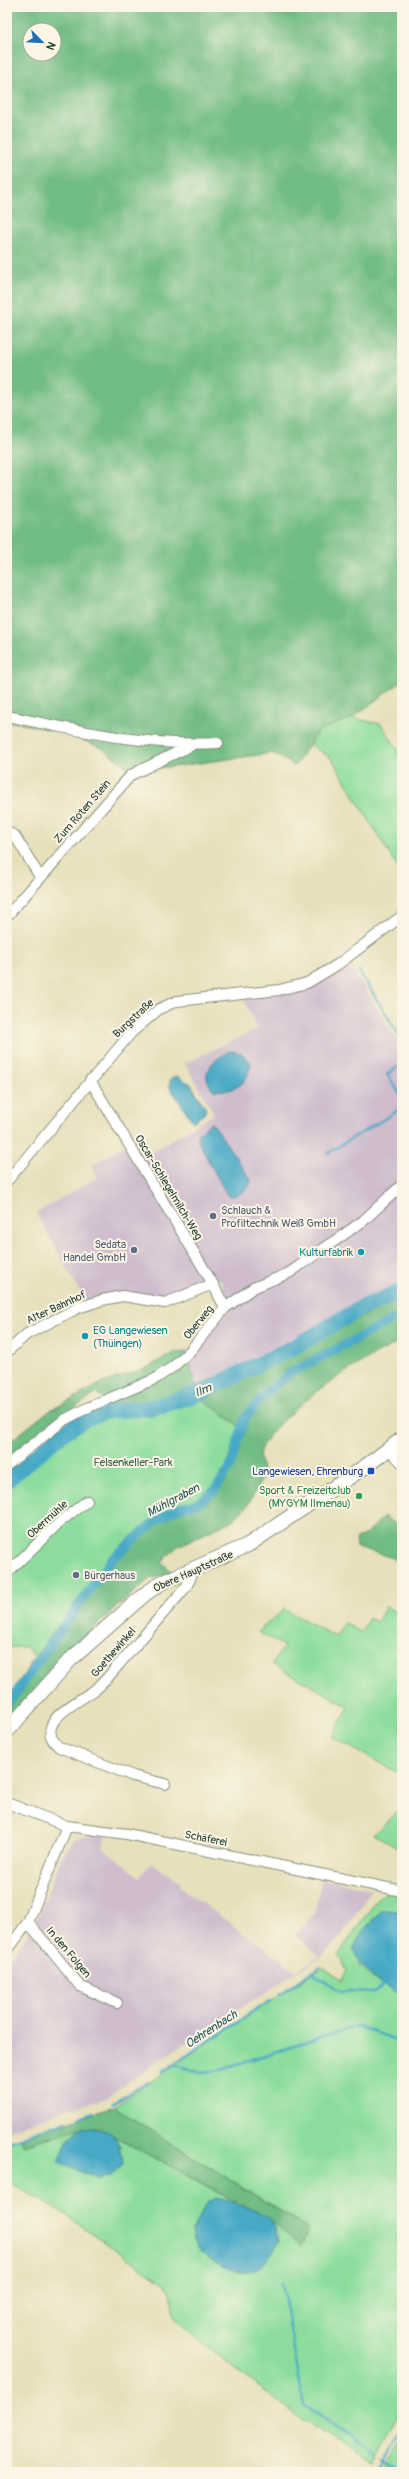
<svg xmlns="http://www.w3.org/2000/svg" width="409" height="2479" viewBox="0 0 409 2479" font-family="Pangolin,sans-serif">
<rect width="100%" height="100%" fill="#fcf5e5"/>
<filter id="ink" filterUnits="userSpaceOnUse"><feTurbulence type="fractalNoise" baseFrequency=".025" numOctaves="2"/><feDisplacementMap in="SourceGraphic" scale="8" xChannelSelector="R" yChannelSelector="G"/><feConvolveMatrix kernelMatrix="1 2 1 2 8 2 1 2 1" color-interpolation-filters="sRGB"/></filter>
<filter id="wash" filterUnits="userSpaceOnUse"><feTurbulence type="fractalNoise" baseFrequency=".012" numOctaves="4" result="noise"/><feDisplacementMap in="SourceGraphic" scale="16" xChannelSelector="R" yChannelSelector="G"/><feGaussianBlur stdDeviation="0.9" result="paint"/><feColorMatrix in="noise" values="0 0 0 0 0 0 0 0 0 0 0 0 0 0 0 0 0 1.4 0 .05"/><feComposite in="paint" operator="in"/></filter>
<g filter="url(#wash)">
<rect width="100%" height="100%" fill="#e6e0bb"/>
<path fill="#cfbdce" d="M348,962L402,1048V1297L284,1356L197,1390L186,1352L230,1310L220,1278L163,1301L121,1293L86,1302L36,1213L98,1177L91,1166L132,1140L143,1157L214,1114L185,1063L257,1029L243,998L277,994Z
M96,1834L105,1837L103,1848L140,1877L151,1862L181,1883L179,1886L296,1971L320,1956L295,1935L314,1913L322,1879L372,1889L341,1936L324,1955L170,2053L106,2098L63,2110L7,2132V1961L23,1942L40,1913L60,1860L74,1839Z"/>
<path fill="#8cdd9d" stroke="#568d68" d="M352,718L381,724L397,748L402,769V875L332,759L310,744L318,731Z
M198,1396L239,1426L232,1458L224,1476L212,1490L196,1500L177,1506L156,1518L110,1557L35,1657L26,1647H10L7,1644V1490L66,1437L111,1404Z
M386,1606L398,1614L402,1607V1775L332,1737L349,1707L272,1664L284,1646L258,1632L284,1609L336,1637L344,1623L361,1632L369,1618L377,1622Z
M402,1807V1851L374,1834Z
M385,1893H393L402,1898V1911L382,1910C359,1933 362,1934 359,1965L371,1977L402,1996V2409L372,2460L305,2422L201,2343L174,2317L171,2292L165,2284L60,2211L7,2182V2142L21,2137L24,2145L81,2128L67,2141L122,2147L113,2134L237,2203L216,2198L254,2270L267,2260L279,2240L271,2220L301,2246L308,2228L114,2107L218,2035L323,1967L341,1980L347,1971L339,1954L378,1898Z
M402,2439V2472H382Z"/>
<path fill="#71bc84" stroke="#487c5c" fill-rule="evenodd" d="M7,7H402V681L352,718L318,731L295,766L273,753L171,767L129,769L102,748L63,732L7,721ZM30,30H54V54H30Z
M402,1297V1342C366,1354 277,1414 261,1448C257,1457 262,1467 264,1475L248,1505L232,1521L178,1546L162,1562L173,1573L150,1579L114,1609L60,1661L7,1722V1701L35,1657L110,1557L156,1518L177,1506L196,1500L212,1490L224,1476L232,1458L239,1426L198,1396L111,1404L97,1393L57,1419L7,1459V1444L46,1413L102,1383L142,1370L174,1353L186,1352L197,1389L284,1356Z
M384,1516L402,1529V1569L393,1558L357,1547L356,1539L366,1534Z
M114,2107L308,2229L301,2247L271,2220L99,2128H81L23,2145L21,2137Z"/>
<path fill="#47a9c6" stroke="#33737d" d="M229,1051L242,1053L251,1063C248,1085 234,1093 213,1090C198,1071 213,1061 229,1051Z
M176,1076L191,1084L206,1109L204,1114L193,1122L169,1086L171,1078Z
M210,1123L214,1125L251,1180C251,1189 236,1199 227,1195L198,1141V1134Z
M382,1910L402,1911V1996C379,1984 363,1973 353,1949L362,1932Z
M81,2128C112,2128 121,2134 123,2165L111,2176L98,2178L59,2162L67,2141Z
M216,2198C230,2201 261,2210 271,2220C275,2225 277,2234 279,2240C273,2251 266,2266 253,2270C236,2275 205,2261 196,2245C194,2241 193,2235 192,2231L206,2203Z"/>
<g fill="none" stroke-linecap="round" stroke-linejoin="round">
<path stroke="#47a9c6" stroke-width="2.5" d="M359,971L402,1040
M402,1064L387,1074L402,1097
M328,1153L402,1108
M400,1884H402
M312,1973L341,1991L375,1992L383,1985
M280,1994L319,1967
M172,2064L201,2072L215,2071L357,2026L402,2042
M162,2072L270,2001
M112,2104L148,2082
M80,2117L94,2112
M7,2143L67,2121
M282,2283L304,2405L376,2452
M383,2456L402,2468
M377,2472L402,2430"/>
<path stroke="#47a9c6" stroke-width="9" d="M7,1705L112,1559L157,1520L178,1508L198,1503L213,1492L230,1468L245,1418L264,1395L290,1373L402,1315"/>
<path stroke="#47a9c6" stroke-width="16" d="M7,1480L63,1433L85,1419L106,1411L150,1408L198,1394L296,1346L363,1307L402,1291"/>
</g>
</g>
<g filter="url(#ink)">
<g fill="none" stroke-linecap="round" stroke-linejoin="round">
<defs>
<path id="street" d="M7,716C75,730 148,747 218,743
M7,832L15,836L40,877
M7,916L131,775L192,745
M90,1080L213,1284L225,1308
M7,1181L131,1033L159,1009L177,1001L279,990L307,983L337,965L402,916
M7,1352L27,1334L78,1308L102,1300L123,1296L165,1303L213,1284
M389,1449L402,1463
M7,1465L64,1420L89,1407L155,1379L174,1366L190,1351L225,1308L253,1288L289,1273L363,1221L402,1185
M7,1573L62,1520L87,1501
M165,1784L133,1776L59,1747C31,1722 79,1702 96,1689C101,1685 105,1680 109,1676L186,1587L190,1579L191,1570
M7,1803L67,1826L127,1834L402,1891
M28,1922L80,1986L117,2003
M7,1951L28,1922L67,1826"/>
<path id="secondary" d="M7,1731L70,1660L145,1594L161,1583L248,1545L366,1466L402,1439"/>
</defs>
<use href="#street" stroke="#828e78" stroke-width="12"/>
<use href="#secondary" stroke="#828e78" stroke-width="16"/>
<use href="#street" stroke="#fff" stroke-width="10"/>
<use href="#secondary" stroke="#fff" stroke-width="14"/>
</g>
</g>
<g fill="#5c6f8a" stroke="#fcf5e5" stroke-width="1.5">
<circle cx="213" cy="1216" r="4"/>
<circle cx="134" cy="1250" r="4"/>
<circle cx="76" cy="1575" r="4"/>
</g>
<g fill="#0f9aa8" stroke="#fcf5e5" stroke-width="1.5">
<circle cx="361" cy="1252" r="4"/>
<circle cx="85" cy="1336" r="4"/>
</g>
<rect fill="#1a4fb4" stroke="#fcf5e5" stroke-width="1.5" x="367" y="1467" width="8" height="8" rx="2"/>
<circle fill="#2e9e5b" stroke="#fcf5e5" stroke-width="1.5" cx="359" cy="1496" r="4"/>
<g text-anchor="middle" stroke-width="4" stroke-linejoin="round" paint-order="stroke">
<g font-size="11" fill="#1f3d34" stroke="#fcf5e5">
<text transform="translate(82 811) rotate(-49)" y="4">Zum Roten Stein</text>
<text transform="translate(133 1018) rotate(-43)" y="4">Burgstraße</text>
<text transform="translate(169 1187) rotate(59)" y="4">Oscar-Schlegelmilch-Weg</text>
<text transform="translate(56 1307) rotate(-25)" y="4">Alter Bahnhof</text>
<text transform="translate(198 1322) rotate(-51)" y="4">Oberweg</text>
<text transform="translate(47 1519) rotate(-42)" y="4">Obermühle</text>
<text transform="translate(193 1571) rotate(-24)" y="4">Obere Hauptstraße</text>
<text transform="translate(113 1652) rotate(-49)" y="4">Goethewinkel</text>
<text transform="translate(206 1838) rotate(11)" y="4">Schäferei</text>
<text transform="translate(69 1952) rotate(50)" y="4">In den Folgen</text>
</g>
<g font-size="11" fill="#4e5e75" stroke="#fcf5e5" text-anchor="start">
<text x="221" y="1214">Schlauch &amp;<tspan x="221" dy="13">Profiltechnik Weiß GmbH</tspan></text>
<text x="126" y="1248" text-anchor="end">Sedata<tspan x="126" dy="13">Handel GmbH</tspan></text>
<text x="84" y="1579">Bürgerhaus</text>
</g>
<g font-size="11" fill="#0d838f" stroke="#fcf5e5" text-anchor="end">
<text x="353" y="1256">Kulturfabrik</text>
<text x="93" y="1334" text-anchor="start">EG Langewiesen<tspan x="93" dy="13">(Thüingen)</tspan></text>
</g>
<g font-size="11" fill="#355d49" stroke="#fcf5e5">
<text x="133" y="1466">Felsenkeller-Park</text>
</g>
<g font-size="11" fill="#164399" stroke="#fcf5e5" text-anchor="end">
<text x="363" y="1475">Langewiesen, Ehrenburg</text>
</g>
<g font-size="11" fill="#27864d" stroke="#fcf5e5" text-anchor="end">
<text x="351" y="1494">Sport &amp; Freizeitclub<tspan x="351" dy="13">(MYGYM Ilmenau)</tspan></text>
</g>
<g font-size="12" font-style="italic" fill="#2b5d60" stroke="#fcf5e5">
<text transform="translate(203 1390) rotate(-23)" y="4">Ilm</text>
<text transform="translate(173 1500) rotate(-28)" y="4">Mühlgraben</text>
<text transform="translate(211 2029) rotate(-33)" y="4">Oehrenbach</text>
</g>
</g>
<rect width="409" height="2479" fill="none" stroke="#fcf5e5" stroke-width="24"/>
<g transform="translate(42 42) rotate(114)"><circle r="19" fill="#fcf5e5" stroke="#a4ab9e"/>
<path d="M0-3L7 15L0 10L-7 15Z" fill="#1f6fb2"/>
<text y="-6" font-size="11" font-weight="bold" text-anchor="middle" fill="#1f3d34">N</text>
</g>
</svg>
